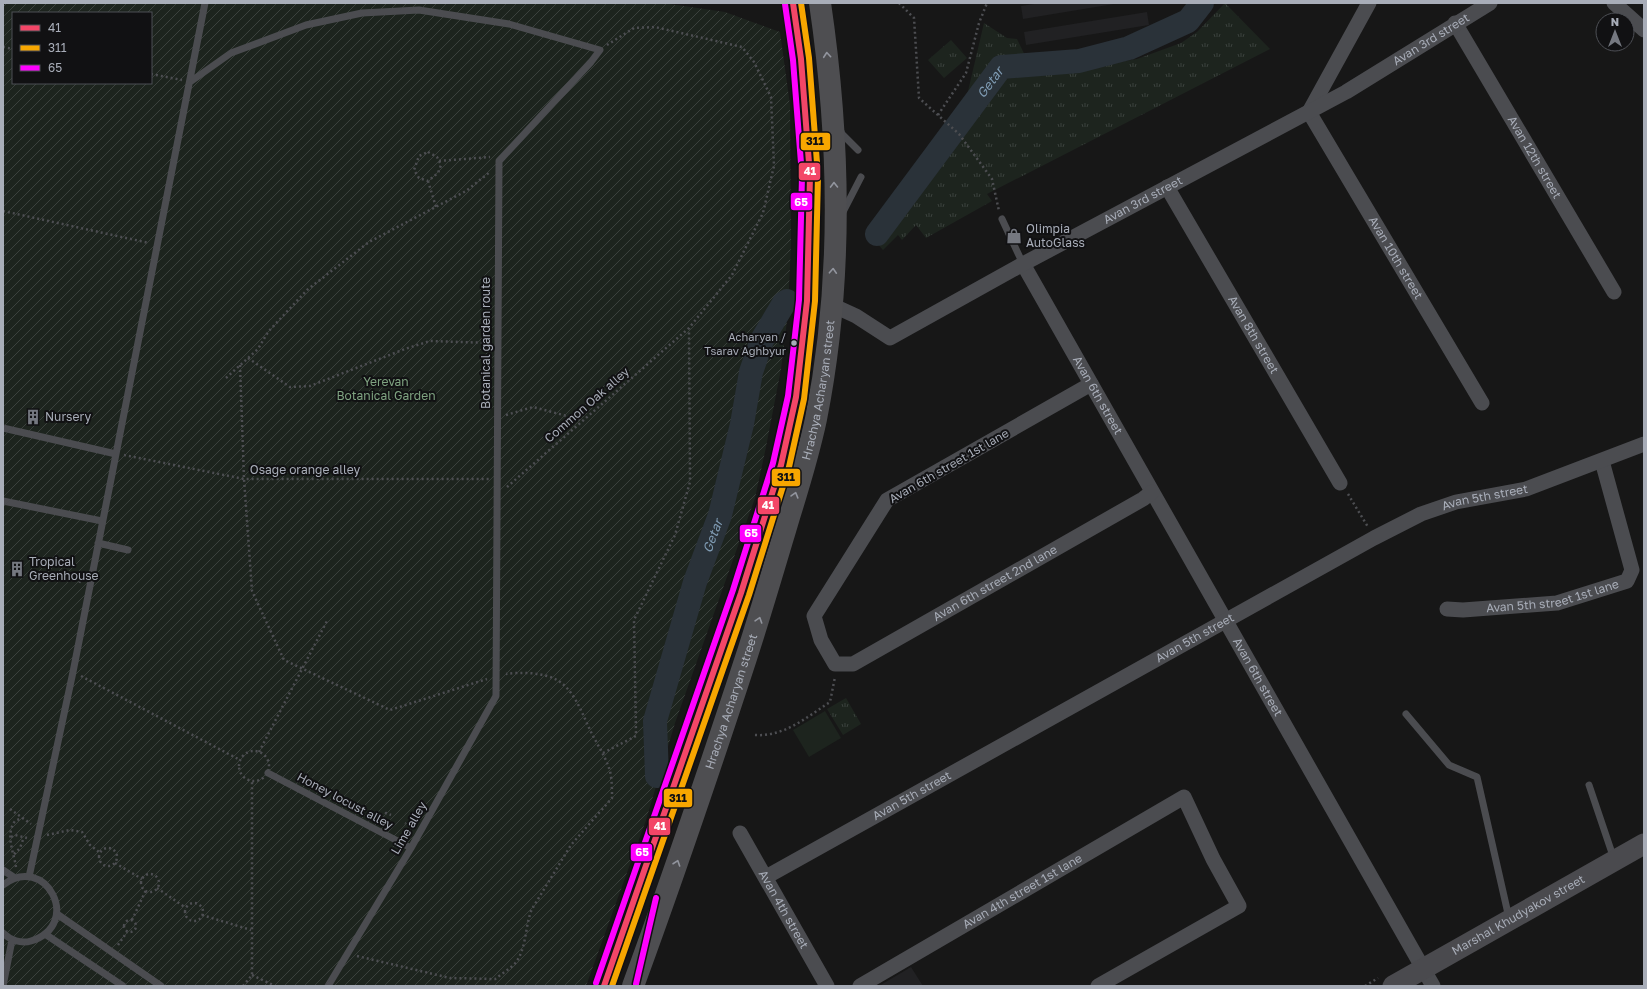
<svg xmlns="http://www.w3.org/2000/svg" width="1647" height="989" viewBox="0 0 1647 989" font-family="'Golos Text',sans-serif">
<defs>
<pattern id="park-tufts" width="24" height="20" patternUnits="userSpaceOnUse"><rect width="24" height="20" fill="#1d241e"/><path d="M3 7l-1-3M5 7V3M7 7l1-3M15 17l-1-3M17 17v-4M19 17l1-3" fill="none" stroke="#3b413d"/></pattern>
<pattern id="garden-furrows" width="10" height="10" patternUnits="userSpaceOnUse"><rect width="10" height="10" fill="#1d241e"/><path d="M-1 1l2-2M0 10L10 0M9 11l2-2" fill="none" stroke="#3b413d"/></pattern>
</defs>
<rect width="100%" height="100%" fill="#171717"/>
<path fill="#212123" d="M1040,3H1120L1023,19L1021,6Z
M1147,12L1149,25L1026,45L1024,32Z
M911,967L923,986H879Z"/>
<path fill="url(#park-tufts)" d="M1225,3L1270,49L987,194L992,201L926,238L916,225L902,240L898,235L883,250L868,233L965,104L984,23L1007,38L1017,39L1032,70H1074L1137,59L1181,43L1197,32Z
M951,40L967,58L944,78L928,60Z
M846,698L861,724L843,735L827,709Z"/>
<path fill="url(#garden-furrows)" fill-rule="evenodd" d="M3,3H663L725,12L780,32L790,105L791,242L788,313L781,369L766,447L755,498L675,723L646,820L586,986H3ZM13,13H151V83H13Z"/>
<path fill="#1d241e" d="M825,711L841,738L809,757L793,730Z"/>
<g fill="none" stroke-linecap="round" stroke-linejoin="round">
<g stroke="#2a3239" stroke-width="24">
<path id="s1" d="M877,234L1001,67L1079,61L1129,48L1188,21L1202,3"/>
<path id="s2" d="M657,776L655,721L695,582L720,515L742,424L751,372L762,340L784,303L787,301"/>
</g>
<path stroke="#4d4e52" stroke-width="2.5" stroke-dasharray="2 3" stroke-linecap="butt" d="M899,3L914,18L919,98L959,134L992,179L999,211
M3,47L13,49
M151,74L182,80
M938,115L966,73L979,23L987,3
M428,152L437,157L441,165L438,173L428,181L419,178L414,170L419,156Z
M439,161L490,157
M428,181L436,207
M3,211L149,243
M248,358L290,387L310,386L405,349L430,341L490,343
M240,365L244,479L252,591L284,660L390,710L487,679
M226,378L258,349L268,332L307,290L369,242L466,191L490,172
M506,415L533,407L582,420
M124,455L244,479H489
M507,487L689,328L732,275L763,213L774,166L771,97L754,62L742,47L655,27L634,28L607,45
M1348,494L1368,527
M30,571L81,582
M81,676L240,760
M755,735C784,737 807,717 830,702L835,677
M239 766a15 15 0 1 1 30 0a15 15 0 1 1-30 0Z
M259,752L328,619
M603,753L636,736L634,620L675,535L690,482L689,328
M10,809L31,824
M381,823L386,813L391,815
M47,835L70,830L82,832L90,845L99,852
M404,835L409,825L405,823
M11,837L15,835L27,838
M99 857a9 9 0 1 1 18 0a9 9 0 1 1-18 0Z
M14,854L20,848L24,837
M115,863L142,879
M16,867C14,853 5,835 15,821L22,818
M141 883a9 9 0 1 1 18 0a9 9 0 1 1-18 0Z
M157,888L186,908
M185 912a9 9 0 1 1 18 0a9 9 0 1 1-18 0Z
M202,915L251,930
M124 926a6 6 0 1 1 12 0a6 6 0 1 1-12 0Z
M132,920L146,890
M118,945L127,932
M357,956L450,978L495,979C501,974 512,968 517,961C527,945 525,925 532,909L571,845L612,798C612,790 612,780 610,771C606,758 599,747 593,736C583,717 576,691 557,680C542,672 521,672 506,674
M252,975L275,986
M243,986L252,975V782
M1365,986L1378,978"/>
<path stroke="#4b4c50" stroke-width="7" d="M190,82L231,53L306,25L362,13L419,10L509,24L600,50L591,62L499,161L496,696L411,848L328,986
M840,129L842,134L858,150
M843,212L861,177
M1002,219L1023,264
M3,428L116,454
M3,501L102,521
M98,543L128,550
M1406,714L1449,765L1477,777L1509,918
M268,773L411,848
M1589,785L1614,859
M3,870L15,878
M29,877L73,672L205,3
M3,885C45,852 84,924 31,941C21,944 10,940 3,933
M57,914L161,986
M45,934L123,986
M3,986L12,940"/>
<g stroke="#4b4c50" stroke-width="15">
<path id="s3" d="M1369,3L1309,112L1482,403"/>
<path d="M1614,3L1644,30"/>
<path id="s4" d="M1455,23L1614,292"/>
<path id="s5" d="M1167,187L1340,483"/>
<path id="s6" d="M1023,264L1433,986"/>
<path id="s7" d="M832,305L856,316L890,338L1023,264L1346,92L1490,3"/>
<path id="s8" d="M1091,384L887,500L814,616L821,640L835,664H853L1143,499L1152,492"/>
<path id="s9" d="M1447,609L1463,610L1557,603L1627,581L1632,570L1602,461"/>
<path id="s10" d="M740,833L827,986"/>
<path id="s11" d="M766,877L1374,538L1421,514L1456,502L1526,489L1644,444"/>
<path id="s12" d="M860,986L1184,797L1213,859L1239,906L1098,986"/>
</g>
<path stroke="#4a4a4e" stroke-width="21" id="s13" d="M1393,986L1644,844"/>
<g stroke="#4e4e51" stroke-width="22">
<path d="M604,986L741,593L781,465L796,397L807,301L810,176L801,59L793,3"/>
<path id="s14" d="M633,986C673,877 710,768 746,658C761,612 775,564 789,517C799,485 809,452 816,419C843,283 840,139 820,3"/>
</g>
<defs>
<path id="bus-1" d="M604,986L741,593L781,465L796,397L807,301L810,176L801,59L793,3"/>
<path id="bus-2" d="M612,986L749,595L789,467L804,399L815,301L818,176L809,58L801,3"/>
<path id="bus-3" d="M596,983L733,590L773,463L788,396L799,300L802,176L793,60L785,4
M636,984L656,898"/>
</defs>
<use href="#bus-1" stroke="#111113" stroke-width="9"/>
<use href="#bus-2" stroke="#111113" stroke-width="9"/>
<use href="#bus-3" stroke="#111113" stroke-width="9"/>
<use href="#bus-1" stroke="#f34667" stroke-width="6"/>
<use href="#bus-2" stroke="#f7a600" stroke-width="6"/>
<use href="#bus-3" stroke="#f0f" stroke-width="6"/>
</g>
<defs><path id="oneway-chevron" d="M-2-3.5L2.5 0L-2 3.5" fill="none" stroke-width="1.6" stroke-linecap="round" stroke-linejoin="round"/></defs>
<g stroke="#92959e">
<use href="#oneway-chevron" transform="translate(827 55) rotate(-95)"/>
<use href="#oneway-chevron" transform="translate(834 185) rotate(-91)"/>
<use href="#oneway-chevron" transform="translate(833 271) rotate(-87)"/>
<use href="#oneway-chevron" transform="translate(795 495) rotate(-74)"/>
<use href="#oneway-chevron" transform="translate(759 620) rotate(-72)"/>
<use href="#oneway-chevron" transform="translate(677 863) rotate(-71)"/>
</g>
<defs>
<symbol id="shop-bare" viewBox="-9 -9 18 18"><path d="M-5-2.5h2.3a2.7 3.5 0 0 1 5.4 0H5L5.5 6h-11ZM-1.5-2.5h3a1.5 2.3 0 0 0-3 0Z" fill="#757880" stroke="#111113" stroke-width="2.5" paint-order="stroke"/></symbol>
<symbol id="building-bare" viewBox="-9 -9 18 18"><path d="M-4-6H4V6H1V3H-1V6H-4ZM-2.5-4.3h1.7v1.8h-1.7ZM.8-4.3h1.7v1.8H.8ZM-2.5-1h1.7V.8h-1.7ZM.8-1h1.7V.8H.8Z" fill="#757880" stroke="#111113" stroke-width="2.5" paint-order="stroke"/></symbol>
</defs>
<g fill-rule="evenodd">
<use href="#shop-bare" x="1003" y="225" width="22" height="22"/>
<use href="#building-bare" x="22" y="406" width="22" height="22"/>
<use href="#building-bare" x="6" y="558" width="22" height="22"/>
</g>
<circle fill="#a8adb8" stroke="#111113" stroke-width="1.5" cx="794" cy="343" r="3.5"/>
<g text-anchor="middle" stroke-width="4" stroke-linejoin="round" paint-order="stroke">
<g font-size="11" fill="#a8adb8" stroke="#111113" text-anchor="end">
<text x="786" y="341">Acharyan /<tspan x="786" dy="14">Tsarav Aghbyur</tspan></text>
</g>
<g font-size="12" fill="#a8adb8" stroke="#111113">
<text dy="4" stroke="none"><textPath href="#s7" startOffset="685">Avan 3rd street</textPath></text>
<text dy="4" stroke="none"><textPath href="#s4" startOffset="156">Avan 12th street</textPath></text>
<text dy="4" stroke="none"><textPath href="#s7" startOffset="355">Avan 3rd street</textPath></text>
<text dy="4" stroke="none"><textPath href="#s3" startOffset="294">Avan 10th street</textPath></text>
<text dy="4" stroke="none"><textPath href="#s5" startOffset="171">Avan 8th street</textPath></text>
<text transform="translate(486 343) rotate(-90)" y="4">Botanical garden route</text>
<text dy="4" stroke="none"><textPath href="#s14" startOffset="625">Hrachya Acharyan street</textPath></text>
<text dy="4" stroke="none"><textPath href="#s6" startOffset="151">Avan 6th street</textPath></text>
<text transform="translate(587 405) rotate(-41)" y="4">Common Oak alley</text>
<text transform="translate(949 466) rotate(-30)" y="4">Avan 6th street 1st lane</text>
<text x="305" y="474">Osage orange alley</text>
<text dy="4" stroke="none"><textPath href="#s11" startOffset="815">Avan 5th street</textPath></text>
<text dy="4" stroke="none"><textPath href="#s8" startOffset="606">Avan 6th street 2nd lane</textPath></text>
<text dy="4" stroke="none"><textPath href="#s9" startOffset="107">Avan 5th street 1st lane</textPath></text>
<text dy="4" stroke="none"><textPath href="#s11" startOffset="491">Avan 5th street</textPath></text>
<text dy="4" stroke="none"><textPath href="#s6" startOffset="475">Avan 6th street</textPath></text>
<text dy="4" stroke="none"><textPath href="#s14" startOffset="301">Hrachya Acharyan street</textPath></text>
<text dy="4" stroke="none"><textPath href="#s11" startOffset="167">Avan 5th street</textPath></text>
<text transform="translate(345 801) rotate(28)" y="4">Honey locust alley</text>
<text transform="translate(409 828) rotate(-60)" y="4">Lime alley</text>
<text dy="4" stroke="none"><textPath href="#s12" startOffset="188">Avan 4th street 1st lane</textPath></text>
<text dy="4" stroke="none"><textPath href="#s10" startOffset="88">Avan 4th street</textPath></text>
<text dy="4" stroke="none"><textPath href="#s13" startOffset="144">Marshal Khudyakov street</textPath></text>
</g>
<g font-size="12" fill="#a8adb8" stroke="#111113" text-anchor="start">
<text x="1026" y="233">Olimpia<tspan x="1026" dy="14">AutoGlass</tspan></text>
<text x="45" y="421">Nursery</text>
<text x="29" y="566">Tropical<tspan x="29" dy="14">Greenhouse</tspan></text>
</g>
<g font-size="12" fill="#7fa381" stroke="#111113">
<text x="386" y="386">Yerevan<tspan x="386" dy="14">Botanical Garden</tspan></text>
</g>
<g font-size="13" font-style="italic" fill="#7f9bb3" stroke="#111113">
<text dy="5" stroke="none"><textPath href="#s1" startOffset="189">Getar</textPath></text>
<text dy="5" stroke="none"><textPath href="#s2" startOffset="249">Getar</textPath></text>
</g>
</g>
<g stroke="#111113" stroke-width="1.5">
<rect x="800" y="132" width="31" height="19" rx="4" fill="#f7a600"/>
<rect x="798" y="162" width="23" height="19" rx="4" fill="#f34667"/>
<rect x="790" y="192" width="23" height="19" rx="4" fill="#f0f"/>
<rect x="771" y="468" width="30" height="19" rx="4" fill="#f7a600"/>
<rect x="757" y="496" width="23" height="19" rx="4" fill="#f34667"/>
<rect x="739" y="524" width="23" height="19" rx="4" fill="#f0f"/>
<rect x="663" y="788" width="30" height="20" rx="4" fill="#f7a600"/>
<rect x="648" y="817" width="23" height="19" rx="4" fill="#f34667"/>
<rect x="630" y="843" width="23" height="19" rx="4" fill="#f0f"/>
</g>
<g font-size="11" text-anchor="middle" font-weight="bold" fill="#fff">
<text x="810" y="175">41</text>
<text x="801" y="206">65</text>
<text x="768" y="509">41</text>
<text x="751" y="537">65</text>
<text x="660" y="830">41</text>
<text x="642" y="856">65</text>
</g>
<g font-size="11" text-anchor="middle" font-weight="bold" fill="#111">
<text x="815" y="145">311</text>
<text x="786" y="481">311</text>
<text x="678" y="802">311</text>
</g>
<rect width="1647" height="989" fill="none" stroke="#a8adb8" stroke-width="8"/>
<rect x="12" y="12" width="140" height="72" fill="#111113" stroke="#4d4f55"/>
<rect x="20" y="25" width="20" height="6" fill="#f34667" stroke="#4d4f55"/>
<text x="48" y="32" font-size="12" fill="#a8adb8">41</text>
<rect x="20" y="45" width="20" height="6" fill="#f7a600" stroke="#4d4f55"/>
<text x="48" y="52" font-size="12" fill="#a8adb8">311</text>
<rect x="20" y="65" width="20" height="6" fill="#ff00ff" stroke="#4d4f55"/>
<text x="48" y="72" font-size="12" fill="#a8adb8">65</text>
<g transform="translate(1615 32)"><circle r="19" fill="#111113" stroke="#4d4f55"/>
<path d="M0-3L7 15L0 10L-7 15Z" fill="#757880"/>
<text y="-6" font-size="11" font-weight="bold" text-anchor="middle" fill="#a8adb8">N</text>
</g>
</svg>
